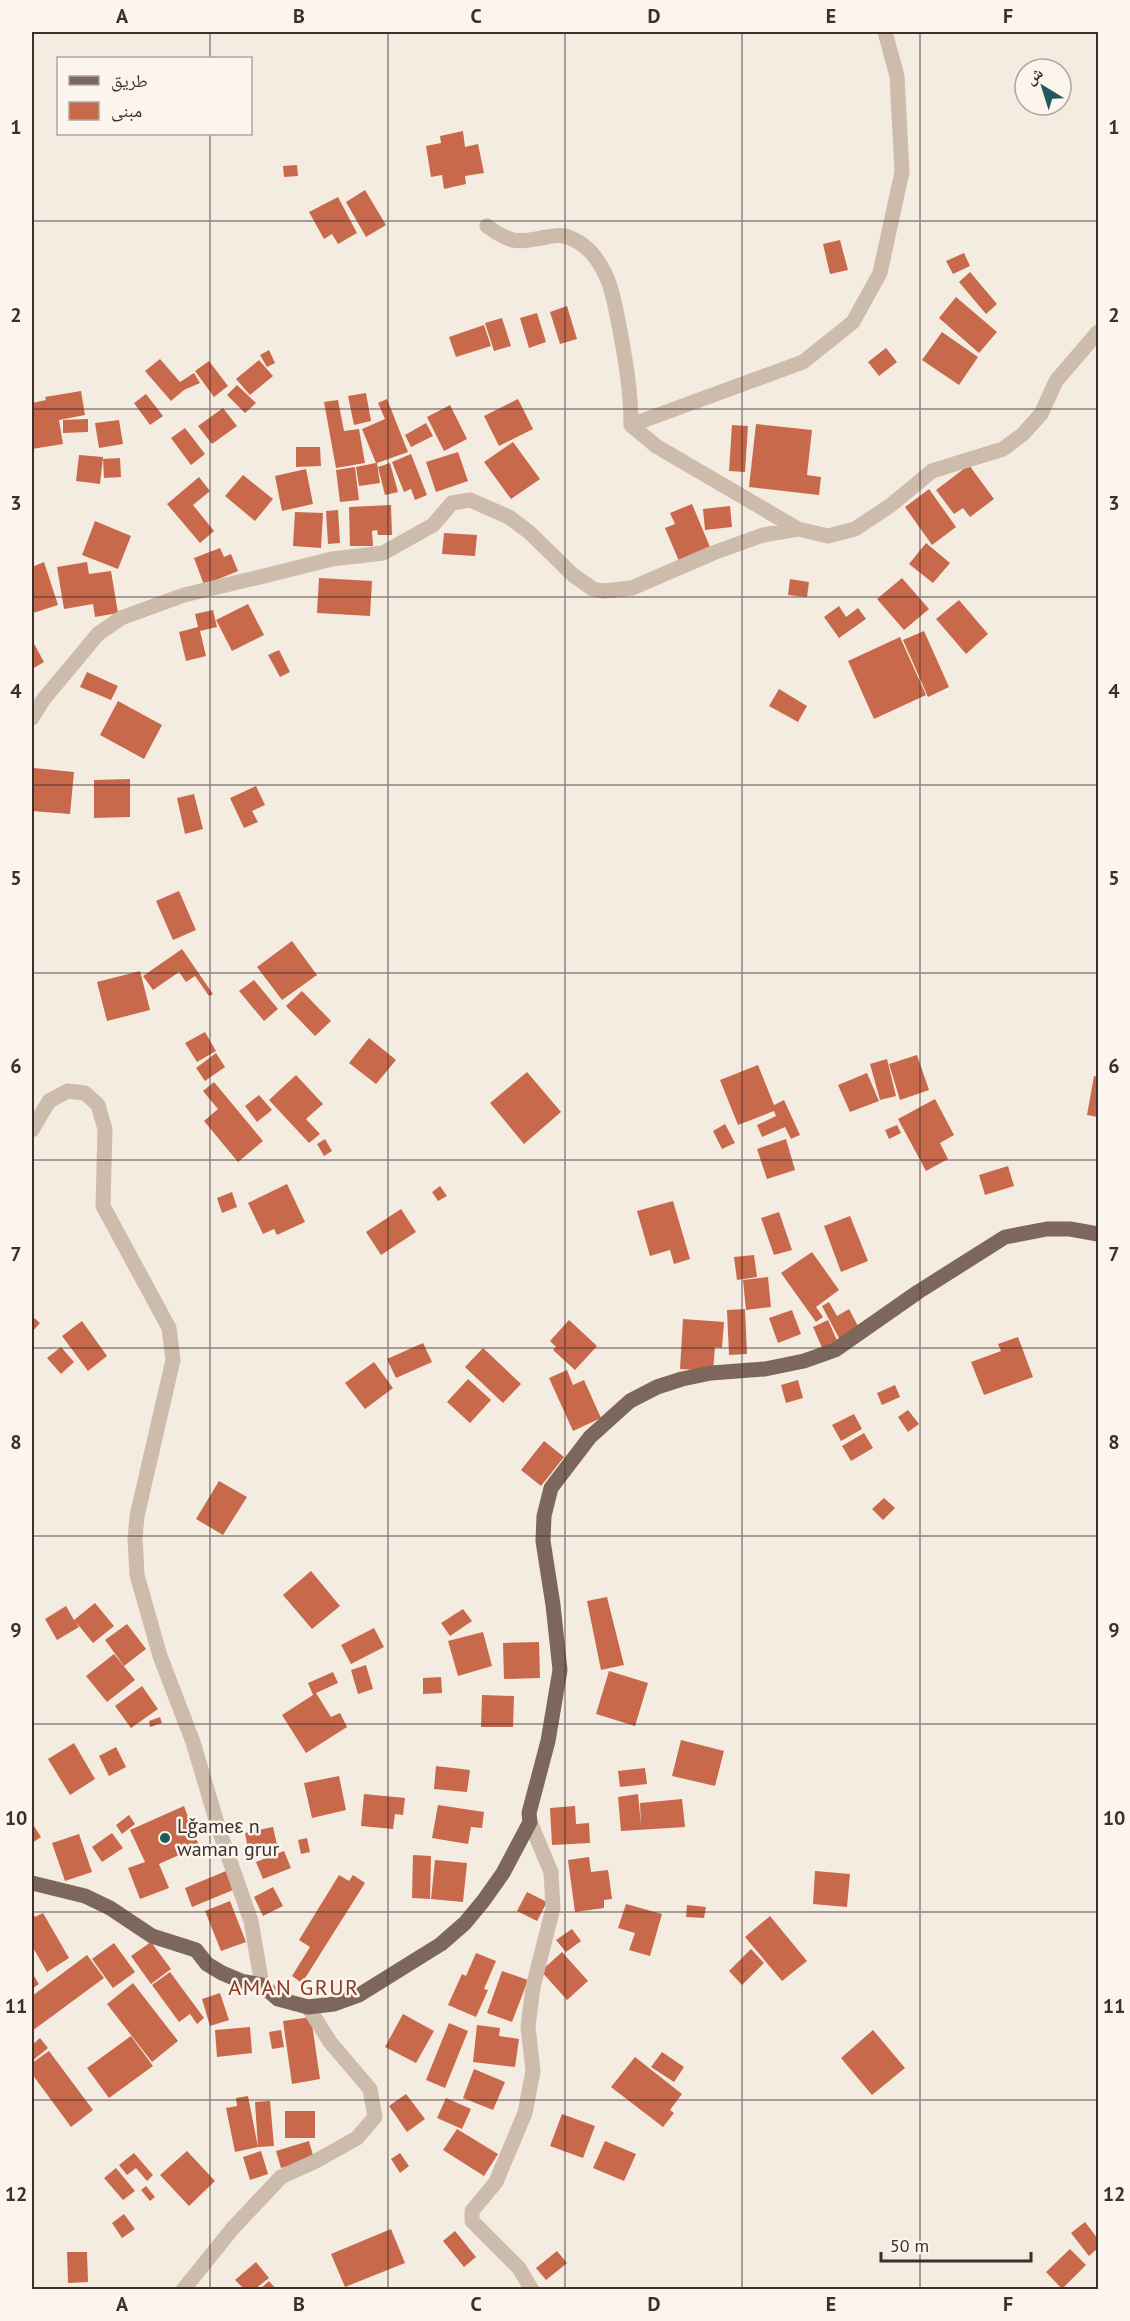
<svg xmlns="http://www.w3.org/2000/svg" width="1130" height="2321" viewBox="0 0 1130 2321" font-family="'PT Sans','Noto Naskh Arabic',sans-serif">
<rect width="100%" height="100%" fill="#f4ebe1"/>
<path fill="#c8694b" d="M463,131L465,147L478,144L484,173L465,176L466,184L444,189L442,175L431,177L426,146L441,143L440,136Z
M297,165L298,176L284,177L283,166Z
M365,190L386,225L366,237L346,202Z
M338,197L357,233L338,244L332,234L324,239L309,212Z
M840,240L848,270L830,274L823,244Z
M964,253L970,266L953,274L946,261Z
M970,272L997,304L986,314L959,282Z
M956,297L997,332L979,353L939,318Z
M567,306L577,339L560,344L550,312Z
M537,313L546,342L529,348L520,318Z
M502,318L511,346L494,351L485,323Z
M484,325L491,346L456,357L449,337Z
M942,332L978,357L959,385L922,360Z
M886,348L897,362L879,376L868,362Z
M269,350L275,363L267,367L260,355Z
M160,359L180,382L194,373L200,383L184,390L171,401L145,371Z
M259,360L273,376L250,395L236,379Z
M209,361L228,386L214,397L195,371Z
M237,385L256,403L245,413L227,395Z
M81,391L85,415L59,420L63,444L32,449V403L46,400L45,397Z
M366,393L371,421L354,425L348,396Z
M146,394L163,416L150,425L134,403Z
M387,399L408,452L377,463L380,483L359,486L356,467L376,463L362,429L385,419L378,403Z
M518,399L533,429L499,446L484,416Z
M338,400L344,431L359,429L365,463L336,468L324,402Z
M450,405L467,439L444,451L427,417Z
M223,408L237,426L212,444L198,426Z
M88,419V432L63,433V420Z
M119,420L123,444L99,448L95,423Z
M426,423L433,436L411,447L405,435Z
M756,424L812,430L807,475L821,477L819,495L749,487Z
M732,425L748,426L745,472L729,471Z
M185,428L205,454L191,465L171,438Z
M513,442L540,479L511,499L484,462Z
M296,447H320L321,466L296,467Z
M458,452L468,481L436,492L426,462Z
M411,454L427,495L415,500L411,489L404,492L392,462Z
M79,455L103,457L100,484L76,481Z
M120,458L121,477L104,478L103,459Z
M390,463L398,492L385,495L378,467Z
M969,465L994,499L970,517L963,508L954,514L936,490Z
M355,467L359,500L340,502L336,470Z
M306,469L313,504L282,511L275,476Z
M243,475L273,499L255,521L225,496Z
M199,477L210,491L193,505L214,531L200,543L167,504Z
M929,489L956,527L932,545L905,507Z
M692,504L710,547L679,561L665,528L675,524L670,513Z
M391,505L392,535H378L377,530L372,531L373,546H350L349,507Z
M730,506L732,527L705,530L703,509Z
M338,510L340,543L328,544L326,511Z
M295,512L323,513L321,548L293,546Z
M95,521L131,536L118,569L82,555Z
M444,533L477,535L475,556L442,554Z
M926,543L950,563L933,583L909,564Z
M220,548L224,557L231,554L238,571L204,585L194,558Z
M44,562L58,605L33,613L32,567Z
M87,562L89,574L111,571L118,613L95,617L93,604L64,609L57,567Z
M319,578L372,581L370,616L317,613Z
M902,578L929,609L904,630L877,599Z
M790,579L809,582L807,597L788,595Z
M959,600L988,634L966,654L936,619Z
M248,604L264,635L232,651L216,620Z
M839,606L846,617L858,608L866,619L839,638L824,617Z
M213,610L217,627L200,631L206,656L186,661L179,632L198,627L195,614Z
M924,631L949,687L928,697L903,640Z
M900,637L926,695L874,719L848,661Z
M32,640L44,662L32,669Z
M279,650L290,672L280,677L268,655Z
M87,672L118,686L111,700L80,687Z
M779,689L807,706L798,722L769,706Z
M118,701L162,725L144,759L100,735Z
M34,768L74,772L70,814L32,811Z
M130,779V817L94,818V780Z
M256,786L265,805L252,811L258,822L244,828L230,798Z
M194,794L203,829L185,834L177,798Z
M179,891L196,930L173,940L156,901Z
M292,941L317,975L282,1000L257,967Z
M182,949L213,994L209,996L195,976L186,982L179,972L153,990L143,976Z
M140,971L150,1010L107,1021L97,982Z
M254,980L278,1009L264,1021L239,991Z
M302,991L331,1021L315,1036L286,1006Z
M205,1032L216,1051L197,1062L185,1043Z
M369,1038L396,1060L376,1084L349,1063Z
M216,1053L225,1067L205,1081L196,1068Z
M917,1055L929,1090L900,1100L889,1064Z
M887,1059L896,1096L880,1100L870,1064Z
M758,1065L774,1105L784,1100L800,1135L791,1139L785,1127L762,1137L757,1125L776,1116L774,1111L738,1125L720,1080Z
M527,1072L561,1112L524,1144L490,1103Z
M867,1073L879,1101L850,1112L838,1085Z
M296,1075L323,1104L306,1119L320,1134L309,1143L269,1100Z
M1094,1076L1098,1077V1117L1087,1115Z
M214,1082L263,1141L238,1162L204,1121L218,1109L203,1091Z
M259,1095L272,1110L257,1122L245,1106Z
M935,1099L954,1135L940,1143L948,1159L926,1171L898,1119Z
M725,1124L735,1143L722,1149L713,1131Z
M897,1125L901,1133L889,1139L885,1130Z
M325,1139L332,1151L324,1156L317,1144Z
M786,1139L795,1170L767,1179L757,1149Z
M1008,1166L1014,1186L985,1195L979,1175Z
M287,1184L305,1222L277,1235L274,1229L263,1234L248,1203Z
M440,1186L447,1196L438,1201L432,1192Z
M232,1192L237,1207L222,1213L217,1198Z
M673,1201L690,1259L674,1264L670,1250L650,1256L637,1211Z
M401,1209L416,1232L381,1255L366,1232Z
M779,1212L792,1250L774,1255L761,1218Z
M850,1216L868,1261L841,1272L824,1226Z
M812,1252L839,1290L816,1307L823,1317L816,1322L781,1273Z
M754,1255L757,1277L737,1280L734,1257Z
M768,1277L771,1307L746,1310L743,1280Z
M829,1302L837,1316L849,1309L860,1330L840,1340L822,1306Z
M745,1309L747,1354L729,1355L727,1310Z
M792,1310L801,1334L778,1343L769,1318Z
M32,1316L40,1323L32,1332Z
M683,1319L724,1322L722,1348L715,1347L713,1371L680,1369Z
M569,1320L597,1346L575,1370L553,1350L556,1347L550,1341Z
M828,1320L839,1345L824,1352L813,1327Z
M82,1321L107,1356L88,1371L62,1336Z
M1018,1337L1033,1377L984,1395L971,1362L1001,1351L998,1344Z
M423,1343L432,1362L396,1378L387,1359Z
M61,1347L74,1362L61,1374L47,1358Z
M483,1348L521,1384L503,1403L465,1367Z
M374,1362L393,1388L365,1409L345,1383Z
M567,1370L573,1385L584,1380L601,1418L573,1431L549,1378Z
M468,1379L491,1400L470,1423L447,1402Z
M798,1380L803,1398L786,1403L781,1385Z
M895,1385L900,1397L882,1405L877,1393Z
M908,1410L919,1424L908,1432L898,1417Z
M854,1414L862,1429L841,1441L832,1425Z
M864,1433L873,1448L851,1461L842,1446Z
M544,1441L564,1457L541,1486L521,1470Z
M219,1481L247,1497L223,1535L196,1519Z
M884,1498L895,1508L883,1520L872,1509Z
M311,1571L340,1606L312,1629L283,1595Z
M607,1597L624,1665L601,1670L587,1601Z
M95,1603L114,1626L93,1643L75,1621L79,1627L57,1640L45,1619L66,1606L74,1620Z
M463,1609L472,1621L450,1636L441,1623Z
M127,1624L146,1649L124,1666L105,1640Z
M374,1628L384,1647L351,1664L341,1645Z
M483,1632L492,1666L458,1676L448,1641Z
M539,1642L540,1678L504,1679L503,1643Z
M114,1654L135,1680L107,1702L86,1676Z
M366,1665L373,1689L358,1694L351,1670Z
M609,1671L648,1683L635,1726L596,1714Z
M333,1672L338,1683L316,1693L331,1717L340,1713L347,1727L306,1753L282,1715L313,1695L308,1683Z
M441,1677L442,1693L423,1694V1678Z
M142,1686L158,1709L131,1728L115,1706Z
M482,1695L514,1696L513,1727H481Z
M160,1717L162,1723L150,1727L149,1721Z
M681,1740L724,1751L715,1786L672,1776Z
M74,1743L95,1779L70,1795L48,1759Z
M116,1747L126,1767L109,1776L99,1756Z
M436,1766L470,1770L467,1792L434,1789Z
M645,1768L647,1784L620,1787L618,1771Z
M339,1776L346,1810L312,1818L304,1783Z
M364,1794L405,1798L403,1815L395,1814L393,1829L361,1826Z
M638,1794L641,1825L640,1803L682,1799L685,1827L621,1831L618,1797Z
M438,1805L484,1812L482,1828L471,1827L468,1844L432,1838Z
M184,1806L199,1846L159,1864L169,1888L140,1899L128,1868L145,1862L130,1830Z
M575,1806L576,1824L589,1823L590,1843L552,1845L550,1808Z
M129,1815L135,1824L122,1834L116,1825Z
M32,1823L41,1837L32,1843Z
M273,1827L278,1849L249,1855L245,1833Z
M112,1833L123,1848L102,1862L92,1847Z
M79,1834L92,1872L65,1881L52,1843Z
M307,1838L310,1852L301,1854L298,1840Z
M284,1851L291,1868L263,1879L256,1862Z
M413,1855L431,1856L430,1899L412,1898Z
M589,1857L591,1872L608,1870L612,1899L604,1900V1908L575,1912L568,1860Z
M435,1860L467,1863L463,1902L431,1899Z
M226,1871L233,1890L192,1907L185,1888Z
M815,1871L850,1874L847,1907L813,1904Z
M339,1875L349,1881L353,1875L365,1883L302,1983L292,1976L310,1947L299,1940Z
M273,1887L283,1906L263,1916L254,1897Z
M527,1892L547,1902L537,1921L517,1911Z
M230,1901L246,1942L221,1951L205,1911Z
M626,1904L662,1914L650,1956L629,1950L635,1933L618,1928Z
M687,1905L706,1907L704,1918L686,1917Z
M32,1912L35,1917L43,1913L69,1958L47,1972L32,1946Z
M770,1916L807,1961L782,1981L745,1937Z
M572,1929L581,1941L566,1952L556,1940Z
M151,1942L171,1969L151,1984L131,1956Z
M114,1943L135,1972L113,1988L92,1959Z
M751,1949L764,1963L742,1985L729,1971Z
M562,1952L588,1981L567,2000L541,1971Z
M476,1953L496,1961L484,1989L488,1990L476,2017L448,2005L462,1974L466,1976Z
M87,1955L104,1978L32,2031V1996Z
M502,1971L528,1980L512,2022L487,2013Z
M170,1972L204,2018L197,2024L190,2014L179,2022L152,1985Z
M32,1973L39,1984L32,1989Z
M133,1983L178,2041L152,2062L107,2004Z
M220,1993L229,2020L210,2026L202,1999Z
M403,2014L434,2031L416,2063L385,2047Z
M311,2017L320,2079L292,2084L283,2021Z
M449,2023L468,2031L445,2088L426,2080Z
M477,2025L500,2028L499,2036L519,2039L515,2067L473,2062Z
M250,2027L252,2053L217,2057L215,2030Z
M281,2030L284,2047L272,2049L269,2032Z
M873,2030L905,2068L872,2095L841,2058Z
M131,2036L153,2066L109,2098L87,2068Z
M40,2038L48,2048L32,2061V2045Z
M49,2051L93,2110L71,2127L32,2074V2063Z
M662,2052L684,2067L674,2082L651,2067Z
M635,2057L682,2094L670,2110L674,2113L663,2127L611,2087Z
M474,2069L505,2082L493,2110L463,2098Z
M406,2094L425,2119L407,2132L389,2106Z
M248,2096L258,2147L235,2152L226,2108L237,2106L236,2098Z
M446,2098L471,2109L462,2129L437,2118Z
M270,2101L274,2146L258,2147L255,2102Z
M285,2111H315V2138H285Z
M562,2114L595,2126L583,2158L550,2146Z
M457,2129L498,2154L484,2176L443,2150Z
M309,2141L314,2159L281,2168L276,2151Z
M605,2141L636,2154L624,2181L593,2168Z
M187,2151L215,2181L189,2206L160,2175Z
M261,2151L268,2174L250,2180L243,2157Z
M134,2153L153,2175L147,2181L136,2168L127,2175L119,2165Z
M400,2153L409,2166L400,2173L391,2159Z
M116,2168L135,2191L123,2200L104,2178Z
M146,2186L155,2197L150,2201L141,2190Z
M124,2214L135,2229L122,2238L112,2223Z
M1085,2222L1098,2239V2248L1089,2256L1071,2233Z
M391,2229L405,2263L345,2287L331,2254Z
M455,2231L476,2257L464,2267L443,2241Z
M1070,2249L1086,2265L1062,2289L1046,2272Z
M557,2251L567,2263L546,2280L536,2268Z
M67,2252H87L88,2282L68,2283Z
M256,2262L269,2278L255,2289H244L235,2280Z
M269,2281L276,2289H260Z"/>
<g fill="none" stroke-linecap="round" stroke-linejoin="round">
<path stroke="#cdbbac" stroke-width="15" d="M487,226C513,245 517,242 547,237C552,236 559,235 565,236C581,241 594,253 602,268C612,285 615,306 619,325C625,358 631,390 631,425L656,446L798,529
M631,425L803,362L853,322L880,273L902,172L897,76L885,32
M32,718L43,700L98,634L121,618L184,595L264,576L332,559L383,553L433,525L452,503L470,500L509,517L529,532L573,575L593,589L603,591L632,588L713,553L763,535L798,529L828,536L855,529L891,505L932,471L1003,449L1023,434L1041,414L1056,381L1098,332
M32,1130L49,1101L68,1091L85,1093L98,1105L105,1129L103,1206L169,1328L173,1360L137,1516L135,1539L137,1575L160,1656L193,1742L219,1830L251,1921L262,1985
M530,1822L551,1872L553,1908L533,1987L528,2027L533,2071L525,2113L496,2182L472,2211V2221L519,2268L532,2290
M183,2290L233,2228L281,2177L316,2161L357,2138L375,2117L370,2089L330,2042L308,2007"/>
<path stroke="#7d675c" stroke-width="15" d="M32,1883L85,1896L110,1908L152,1936L196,1950L207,1964L222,1973L241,1981L262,1985L278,1999L308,2007L334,2004L359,1995L441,1944L465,1923L484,1900L503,1873L530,1822L529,1813L548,1741L560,1670L553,1605L543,1541L544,1516L551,1488L590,1437L630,1401L657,1387L682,1379L711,1373L765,1369L804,1361L835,1350L918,1292L1005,1237L1047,1229H1070L1098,1234"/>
</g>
<path fill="none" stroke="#3b302b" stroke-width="1.5" stroke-opacity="0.55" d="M210,32V58M388,32V2290M565,32V2290M742,32V2290M920,32V2290M210,134V2290M32,221H1098M32,409H1098M32,597H1098M32,785H1098M32,973H1098M32,1160H1098M32,1348H1098M32,1536H1098M32,1724H1098M32,1912H1098M32,2100H1098"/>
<circle fill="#1f5a5e" stroke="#fbf5ee" stroke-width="2" cx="165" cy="1838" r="6"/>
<g text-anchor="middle" stroke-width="5" stroke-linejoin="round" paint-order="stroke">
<g font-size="20" fill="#3b302b" stroke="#fbf5ee" text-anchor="start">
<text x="177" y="1833">Lǧameε n<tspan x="177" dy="23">waman grur</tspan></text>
</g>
<g font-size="22" letter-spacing="1.5" fill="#8c3b22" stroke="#fbf5ee">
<text x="294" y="1995">AMAN GRUR</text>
</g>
</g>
<rect width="1130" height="2321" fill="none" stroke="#fbf5ee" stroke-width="66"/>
<rect x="57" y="57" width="195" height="78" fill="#fbf5ee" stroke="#aea6a0" stroke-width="1.5"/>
<rect x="69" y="76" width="30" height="9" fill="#7d675c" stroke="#aea6a0" stroke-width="1.5"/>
<text x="111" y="87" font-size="18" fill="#3b302b">طريق</text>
<rect x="69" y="102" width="30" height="18" fill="#c8694b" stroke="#aea6a0" stroke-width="1.5"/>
<text x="111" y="117" font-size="18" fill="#3b302b">مبنى</text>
<g transform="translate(1043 87) rotate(322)"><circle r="28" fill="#fbf5ee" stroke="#aea6a0" stroke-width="1.5"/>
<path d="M0-4.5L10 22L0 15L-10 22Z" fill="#1f5a5e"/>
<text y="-9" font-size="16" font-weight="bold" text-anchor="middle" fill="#3b302b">ش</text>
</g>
<path d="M881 2252v9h150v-9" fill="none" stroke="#3b302b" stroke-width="3"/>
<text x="890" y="2252" font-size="18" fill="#3b302b" stroke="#fbf5ee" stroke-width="4.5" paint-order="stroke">50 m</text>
<rect x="33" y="33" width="1064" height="2255" fill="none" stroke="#3b302b" stroke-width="2"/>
<g font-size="20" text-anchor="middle" font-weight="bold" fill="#3b302b">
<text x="122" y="23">A</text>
<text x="299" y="23">B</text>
<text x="476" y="23">C</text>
<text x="654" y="23">D</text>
<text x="831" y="23">E</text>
<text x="1008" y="23">F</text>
<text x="16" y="134">1</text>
<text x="1114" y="134">1</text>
<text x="16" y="322">2</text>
<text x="1114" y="322">2</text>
<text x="16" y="510">3</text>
<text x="1114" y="510">3</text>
<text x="16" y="698">4</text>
<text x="1114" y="698">4</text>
<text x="16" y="885">5</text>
<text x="1114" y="885">5</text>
<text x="16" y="1073">6</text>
<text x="1114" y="1073">6</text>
<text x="16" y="1261">7</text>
<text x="1114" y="1261">7</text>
<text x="16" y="1449">8</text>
<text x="1114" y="1449">8</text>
<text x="16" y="1637">9</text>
<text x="1114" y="1637">9</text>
<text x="16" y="1825">10</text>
<text x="1114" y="1825">10</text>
<text x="16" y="2013">11</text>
<text x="1114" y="2013">11</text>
<text x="16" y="2201">12</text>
<text x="1114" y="2201">12</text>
<text x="122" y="2311">A</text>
<text x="299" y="2311">B</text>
<text x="476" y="2311">C</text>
<text x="654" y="2311">D</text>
<text x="831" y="2311">E</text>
<text x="1008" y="2311">F</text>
</g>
</svg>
